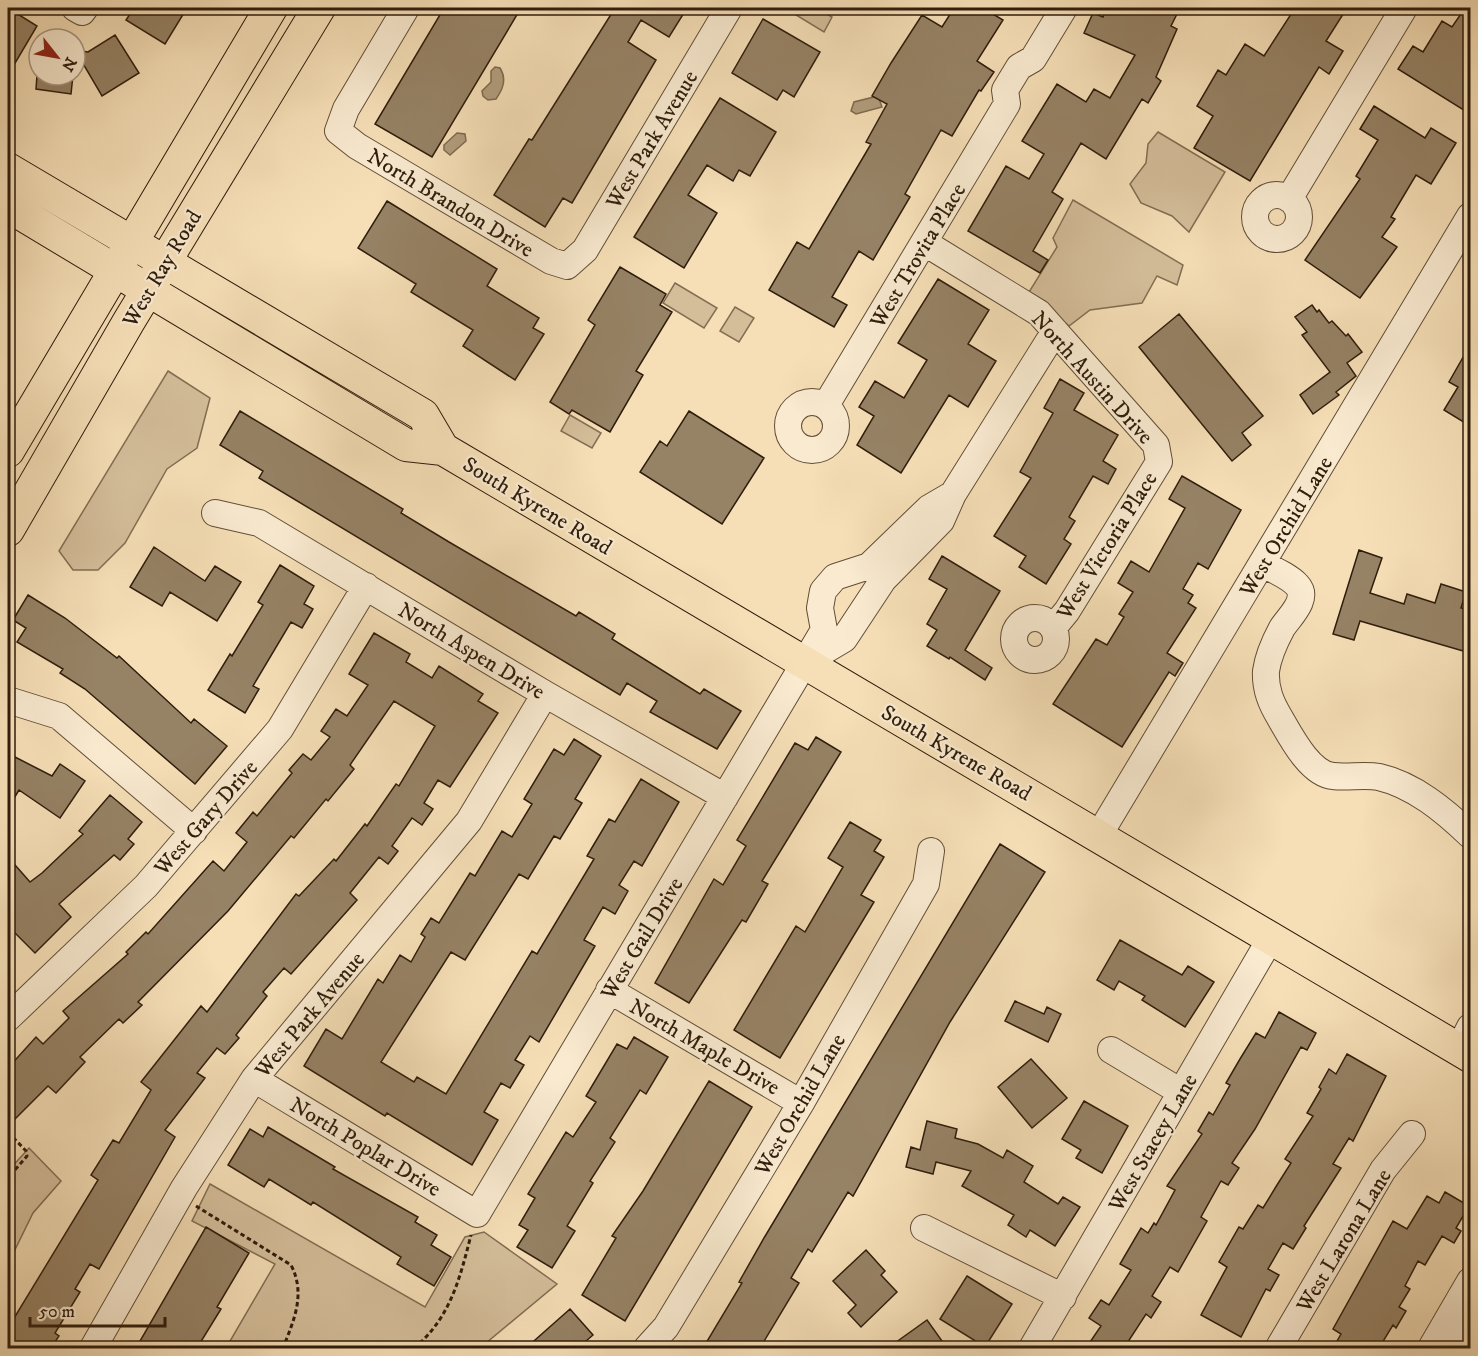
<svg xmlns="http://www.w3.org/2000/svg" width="1478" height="1356" viewBox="0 0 1478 1356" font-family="'IM FELL DW Pica',serif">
<rect width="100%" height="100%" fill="#f6dfb7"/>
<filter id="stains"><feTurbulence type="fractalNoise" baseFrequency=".00333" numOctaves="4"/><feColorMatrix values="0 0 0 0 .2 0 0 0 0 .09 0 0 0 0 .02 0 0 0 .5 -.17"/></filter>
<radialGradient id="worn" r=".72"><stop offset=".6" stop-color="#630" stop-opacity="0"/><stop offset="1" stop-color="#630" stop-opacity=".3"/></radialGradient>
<path fill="#d4be9a" stroke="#826e53" stroke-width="1.5" d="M790,8H816L832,17L824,32L788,10Z
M1158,132L1225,172L1189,232L1172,216L1141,203L1130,184L1146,163L1148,144Z
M1073,200L1183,265L1177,285L1157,276L1142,303L1090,310L1069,326L1029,292L1057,247L1053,238Z
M675,283L717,308L704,328L663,303Z
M735,307L754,318L739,342L720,331Z
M168,371L210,398L197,448L167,469L125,543L98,570H73L59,551Z
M570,415L601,433L592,448L561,431Z
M29,1148L61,1181L33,1213L8,1264V1171Z
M210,1184L425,1307L465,1237L484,1232L557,1284L480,1348H226L275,1264L192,1221Z"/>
<path fill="#b29d7d" stroke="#7e6a50" stroke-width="1.5" d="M495,67L500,68C507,79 503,89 496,99L488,100L483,96L482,91L491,82V71Z
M878,96L882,107L856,114L851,111L854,102Z
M457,133L465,134L466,141L450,155L444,150V145Z"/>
<path fill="#968265" stroke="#2f1d0c" stroke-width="1.5" d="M8,8L37,26L8,75Z
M134,8H187L165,44L126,20Z
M444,8H521L432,157L375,124Z
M615,8H687L669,37L641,20L628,42L656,60L572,203L563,198L545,227L494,195L529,139L532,140Z
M954,8H983L1003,20L977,61L994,72L981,91L979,90L952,136L941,130L905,194L910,197L873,260L859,251L832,297L847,305L834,327L769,290L797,242L809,249L871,144L866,142L887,104L872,96L891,63L922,15L942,27Z
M1107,8H1180L1171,26L1177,29L1156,77L1161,81L1148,103L1142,99L1106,159L1081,143L1052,192L1063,199L1033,251L1048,260L1040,273L968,231L1006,166L1029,179L1044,154L1022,141L1057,84L1086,102L1094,89L1110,98L1135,55L1084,33L1093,13L1103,17Z
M1295,8H1347L1326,41L1343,51L1329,74L1319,67L1250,181L1194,148L1213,116L1197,106L1218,70L1226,75L1245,44L1264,56Z
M1465,8H1470V114L1398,69L1413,46L1423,52L1442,21L1452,27Z
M763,19L820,52L794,97L783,90L777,100L732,73Z
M115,35L139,73L102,96L75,50L88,52Z
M37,75H73L71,94L36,89Z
M720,98L776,132L750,176L739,170L733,181L707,165L688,195L717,213L684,268L634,237Z
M1374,106L1425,138L1431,128L1456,143L1431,184L1416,175L1391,217L1395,219L1382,237L1397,247L1360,298L1305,260L1360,179L1356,176L1378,140L1360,129Z
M387,201L497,269L487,286L539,318L533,328L544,334L515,380L463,346L473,330L411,292L416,284L358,248Z
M620,267L666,294L660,305L672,312L636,371L643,375L610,432L572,410L569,414L550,402L595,325L588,320Z
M938,279L989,310L968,344L996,361L968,407L949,395L901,473L857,445L874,416L859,407L875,381L904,398L927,360L898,343Z
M1312,305L1317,312L1319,310L1329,323L1332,321L1346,336L1348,334L1362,352L1347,363L1356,376L1336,392L1339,395L1313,414L1300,395L1330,372L1302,335L1307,332L1295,317Z
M1179,314L1263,416L1242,433L1251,445L1232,461L1139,347Z
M1470,345V426L1444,410L1458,387L1449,382Z
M1060,379L1084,393L1074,410L1118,435L1103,461L1116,469L1108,484L1093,476L1069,517L1075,521L1064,539L1071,544L1046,584L1019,567L1026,556L994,536L1031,478L1020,472L1053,413L1044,408Z
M240,411L403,509L401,513L449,542L576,616L579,612L615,634L612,639L700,694L704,689L741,711L717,749L650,712L657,701L627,683L620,695L259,478L263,471L220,445Z
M689,411L764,458L722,524L640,472L660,441L667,446Z
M1182,476L1241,510L1208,569L1198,563L1183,589L1193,595L1188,603L1196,608L1167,653L1183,663L1175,676L1169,672L1122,747L1053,704L1096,639L1107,645L1124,617L1119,614L1133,592L1118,583L1131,561L1149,572L1185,508L1169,499Z
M154,547L205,581L215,566L241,582L217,621L170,592L162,606L130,587Z
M1359,550L1382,558L1370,593L1404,604L1407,594L1435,603L1441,584L1466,592L1461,608L1470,610V653L1360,621L1354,640L1333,634Z
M942,556L1000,591L965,650L992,668L985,680L950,657L949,659L927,646L937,630L927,624L947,589L929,579Z
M280,565L314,586L304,604L313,609L302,628L291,622L253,686L259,689L245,713L208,690L230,654L232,656L263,605L258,602Z
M28,595L65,618L117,658L119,656L191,723L194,719L227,746L195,784L85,689L60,673L63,669L17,642L26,628L13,620Z
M374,633L410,654L406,662L432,678L439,666L483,694L478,701L498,713L450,787L438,780L424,803L433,809L422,825L412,818L392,846L398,851L388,864L379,857L350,893L357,900L291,974L284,968L263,992L267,996L236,1035L239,1038L225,1054L217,1048L197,1073L205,1078L165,1130L175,1137L99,1269L90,1264L75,1289L80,1292L55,1333L59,1336L51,1348H8V1328L98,1180L91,1175L113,1140L119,1143L151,1090L141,1082L201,1006L207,1012L296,894L299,896L334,859L336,861L365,824L367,826L396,784L399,786L435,726L394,701L350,765L354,769L328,801L326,799L294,838L291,836L228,911L138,1002L142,1005L123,1023L119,1019L80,1057L85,1062L56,1093L48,1086L8,1126V1068L36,1037L43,1044L69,1018L63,1011L128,954L126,952L146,932L148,934L213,861L224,871L247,842L236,833L253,812L257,816L292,773L289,770L303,754L311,760L330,737L321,731L336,709L347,716L368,685L349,674Z
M816,737L841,752L762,881L768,884L746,922L742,920L689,1003L655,983L714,879L723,885L746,846L737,840L795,743L808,750Z
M574,739L601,756L575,799L582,803L560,839L554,836L528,879L519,874L465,960L451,952L381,1062L414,1082L417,1077L446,1094L532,951L537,954L594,859L587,856L609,819L615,822L641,779L679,802L642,866L634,861L619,885L628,891L615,914L603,907L584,940L595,946L539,1042L530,1036L515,1060L524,1065L510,1088L501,1083L484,1112L498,1120L472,1165L387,1113L385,1116L304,1066L326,1029L342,1039L378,979L383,983L400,955L411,962L425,937L421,934L431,918L439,923L470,873L475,876L502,831L512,837L532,804L524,799L554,749L564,755Z
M13,756L52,776L60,764L85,781L60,818L19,790L8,808V765Z
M110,795L142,822L128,839L134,844L120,860L114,855L59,904L71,917L35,953L8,926V857L30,882L42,873L83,834L79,831Z
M850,822L881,840L874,851L884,857L861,895L874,902L780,1058L734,1030L796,926L805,932L843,867L828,858Z
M1000,844L1045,872L950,1022L853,1196L848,1192L812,1252L808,1249L791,1278L799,1283L760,1348H703L742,1283L739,1282L764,1238Z
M1120,940L1182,975L1188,966L1214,982L1185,1027L1142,1000L1145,996L1119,981L1114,990L1097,980Z
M1015,1001L1044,1014L1047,1007L1061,1014L1048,1042L1005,1021Z
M1279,1012L1316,1033L1307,1050L1301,1047L1255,1129L1232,1163L1239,1168L1228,1185L1221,1181L1201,1217L1207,1221L1178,1272L1170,1267L1152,1296L1161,1302L1151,1318L1146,1314L1124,1348H1086L1101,1326L1089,1318L1101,1300L1109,1305L1131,1270L1120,1264L1141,1228L1148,1233L1154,1223L1156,1225L1175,1190L1167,1186L1202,1134L1198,1131L1209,1112L1213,1115L1230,1085L1226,1083L1240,1059L1256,1033L1265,1038Z
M634,1037L668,1057L646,1094L640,1090L610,1138L615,1142L590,1181L593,1183L567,1226L575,1231L552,1268L517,1247L528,1230L519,1225L535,1198L528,1194L566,1132L573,1137L596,1102L586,1096L617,1044L627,1049Z
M1347,1054L1386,1076L1353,1141L1349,1138L1333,1164L1341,1168L1304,1226L1306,1228L1293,1249L1283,1243L1268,1269L1279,1275L1270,1291L1266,1289L1241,1337L1201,1315L1227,1267L1219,1262L1239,1227L1243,1229L1258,1205L1263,1208L1277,1185L1291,1163L1285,1159L1313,1116L1307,1113L1321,1089L1319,1087L1329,1069L1336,1074Z
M1031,1059L1067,1098L1032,1128L998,1087Z
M709,1081L752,1107L625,1321L582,1295L616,1238L612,1236L643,1191Z
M1084,1101L1128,1126L1102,1173L1076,1158L1081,1150L1062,1139Z
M927,1121L957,1129L955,1138L978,1144L1003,1158L1007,1150L1033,1166L1024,1182L1058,1204L1063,1197L1080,1207L1055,1246L1030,1230L1026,1237L1008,1225L1014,1215L962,1186L971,1171L936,1162L933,1174L906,1167L911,1147L920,1150Z
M268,1127L335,1167L333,1169L418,1217L415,1222L437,1235L431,1245L451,1257L434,1286L397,1264L401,1257L313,1202L311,1205L269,1179L264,1187L228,1165L250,1129L263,1137Z
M1445,1192L1469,1206L1456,1228L1461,1231L1454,1243L1442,1236L1425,1265L1418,1261L1405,1286L1410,1289L1399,1307L1406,1311L1396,1328L1393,1325L1379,1348H1333L1341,1334L1333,1329L1393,1221L1407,1229L1427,1196L1439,1203Z
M206,1227L249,1253L217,1307L221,1309L197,1348H136Z
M866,1250L885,1271L881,1275L897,1292L861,1327L848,1313L856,1305L833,1281Z
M967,1276L1012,1304L985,1347L940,1319Z
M570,1309L593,1335L578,1348H526Z
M927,1320L947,1348H888Z"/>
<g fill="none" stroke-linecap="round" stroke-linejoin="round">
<defs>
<path id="minor" d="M75,8L82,12L85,8
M406,8L346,109L338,131L357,146L551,261L567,266L585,250L729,8
M1255 217a22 22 0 1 1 44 0a22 22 0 1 1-44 0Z
M1289,199L1404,8
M925,243L1039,313L1156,445L1159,462L1067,611L1053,628
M788 426a24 24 0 1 1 48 0a24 24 0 1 1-48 0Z
M826,405L1007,104L1005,90L1019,67L1033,59L1064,8
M215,513L259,523L545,694L725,797
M1262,564C1272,569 1289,576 1297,585C1310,599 1289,617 1282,628C1275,641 1268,657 1266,671C1265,689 1271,703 1280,718C1291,737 1310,774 1333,776C1348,778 1364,774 1379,777C1414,785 1445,811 1470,835
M1014 639a21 21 0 1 1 42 0a21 21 0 1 1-42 0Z
M807,661L844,639L883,580L941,521L953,494L1055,331
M8,700L59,716L194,831
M1099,835L1470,216
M609,990L801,1103
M8,1018L146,886L280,729L366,586
M1459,1049L1470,1027
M1111,1050L1181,1092
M254,1079L477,1214L824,630L820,608L823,591L835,577L869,566L929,508L953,494
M924,1228L1063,1297
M93,1348L184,1188L254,1079L469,821L545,694
M647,1348L666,1327L801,1103L926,884L931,851
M1032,1348L1272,936
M1282,1348L1279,1347L1383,1170L1412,1134
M1431,1348L1470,1281
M1452,1348L1470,1317"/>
<path id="major" d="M8,169L423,415L443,449
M8,206L406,445L443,449L1470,1056
M8,451L271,8
M8,530L129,321L319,8"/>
</defs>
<use href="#minor" stroke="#614e37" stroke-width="28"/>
<use href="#major" stroke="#2f1d0c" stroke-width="34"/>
<path stroke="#2f1d0c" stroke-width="3" stroke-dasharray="4.5 3" stroke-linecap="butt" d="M8,1132L26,1151L27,1156L8,1178
M196,1206L291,1265C306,1294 294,1320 283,1348
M414,1348C450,1319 460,1278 471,1235"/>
<use href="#minor" stroke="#f9ead0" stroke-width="26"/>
<use href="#major" stroke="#f6dfb7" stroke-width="32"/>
</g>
<g text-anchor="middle" stroke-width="4.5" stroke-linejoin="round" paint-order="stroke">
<g font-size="22" fill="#2f1d0c" stroke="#f9ead0">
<text transform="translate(651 139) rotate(-59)" y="8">West Park Avenue</text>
<text transform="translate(451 202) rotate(31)" y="8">North Brandon Drive</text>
<text transform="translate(917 255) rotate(-59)" y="8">West Trovita Place</text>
<text transform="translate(161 268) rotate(-59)" y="8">West Ray Road</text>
<text transform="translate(1093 377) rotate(48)" y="8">North Austin Drive</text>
<text transform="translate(538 505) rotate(31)" y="8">South Kyrene Road</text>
<text transform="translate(1285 526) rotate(-59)" y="8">West Orchid Lane</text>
<text transform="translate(1106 545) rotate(-58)" y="8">West Victoria Place</text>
<text transform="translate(472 650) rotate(31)" y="8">North Aspen Drive</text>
<text transform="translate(957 752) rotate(30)" y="8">South Kyrene Road</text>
<text transform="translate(205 817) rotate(-49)" y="8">West Gary Drive</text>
<text transform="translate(641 938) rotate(-59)" y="8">West Gail Drive</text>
<text transform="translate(309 1014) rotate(-50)" y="8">West Park Avenue</text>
<text transform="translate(705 1046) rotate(30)" y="8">North Maple Drive</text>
<text transform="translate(799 1104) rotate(-60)" y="8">West Orchid Lane</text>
<text transform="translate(1152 1142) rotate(-60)" y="8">West Stacey Lane</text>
<text transform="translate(366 1146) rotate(31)" y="8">North Poplar Drive</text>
<text transform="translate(1343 1240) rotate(-59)" y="8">West Larona Lane</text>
</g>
</g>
<rect width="1478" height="1356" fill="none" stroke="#f6dfb7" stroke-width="30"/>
<rect x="9" y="9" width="1460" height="1338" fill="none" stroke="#2f1d0c" stroke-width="3"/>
<rect x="15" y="15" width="1448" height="1326" fill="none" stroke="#2f1d0c" stroke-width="1.5"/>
<g transform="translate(57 57) rotate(121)"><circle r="28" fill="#f9ead0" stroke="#a89882" stroke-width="1.5"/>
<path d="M0-4.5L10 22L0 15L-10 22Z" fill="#8f2418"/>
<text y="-9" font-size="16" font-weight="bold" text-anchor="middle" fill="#2f1d0c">N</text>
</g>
<path d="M30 1317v9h135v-9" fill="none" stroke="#2f1d0c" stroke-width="3"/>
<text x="39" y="1317" font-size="18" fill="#2f1d0c" stroke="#f9ead0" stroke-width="4.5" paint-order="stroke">50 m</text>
<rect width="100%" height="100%" filter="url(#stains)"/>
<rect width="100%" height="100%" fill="url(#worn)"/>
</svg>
